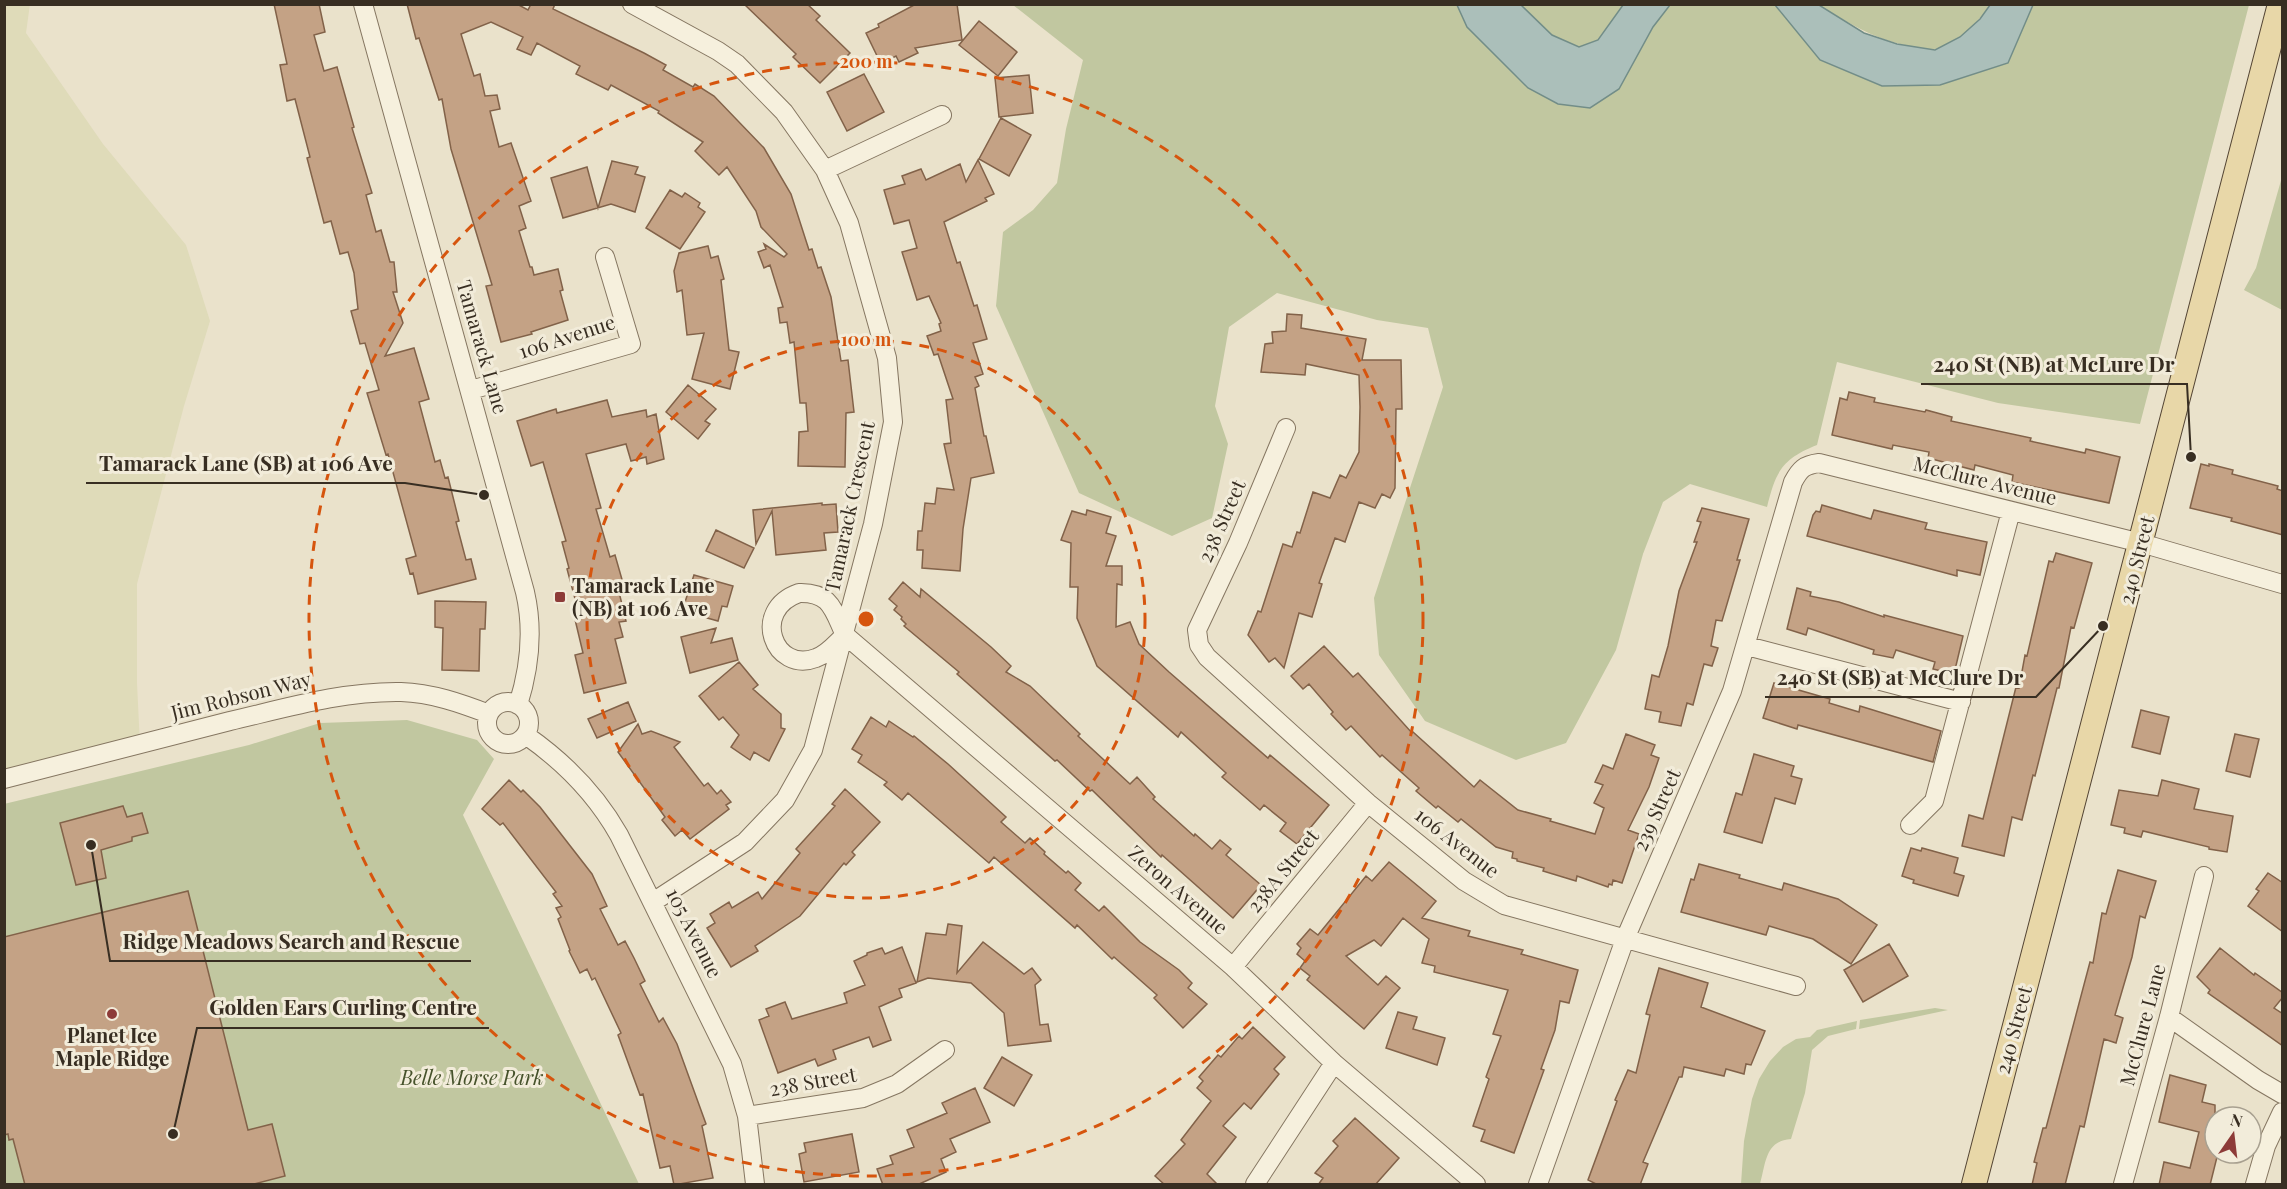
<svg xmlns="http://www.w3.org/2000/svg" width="2287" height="1189" viewBox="0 0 2287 1189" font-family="'Playfair Display',serif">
<rect width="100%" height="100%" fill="#eae2cb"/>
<path fill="#dfdbb9" d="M30,4L26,33L103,144L186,245L210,321L184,406L137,584V683L140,745L5,779L4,5Z"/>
<path fill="#c1c7a0" d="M1013,5H1457L1467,27L1619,89L1653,27L1670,5H1775L1820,60L1882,86L1940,85L2008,63L2033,5H2249L2140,424L1998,403L1837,362L1817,445C1782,459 1776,471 1767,507L1690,484L1663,502L1643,554L1616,650L1566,743L1516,760L1425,721L1379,655L1374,598L1443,387L1428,328L1377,320L1277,293L1229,327L1215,406L1228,444L1212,518L1172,536L1079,493L996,306L1003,232L1033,210L1057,183L1066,129L1083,60Z
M1521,5H1623L1598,40L1579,47L1552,35Z
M1819,5H1990C1980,20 1953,49 1934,49C1928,50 1921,47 1915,47C1877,41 1852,25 1819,5Z
M2282,177V310L2244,290L2256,268Z
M407,720L477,740L494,759L463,815L639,1184H5L4,804L249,745L320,723Z
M1935,1008L1948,1010L1859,1029L1860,1020Z
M1857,1021L1856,1029L1828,1036L1812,1050L1805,1093L1791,1139C1765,1141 1766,1163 1760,1184H1741L1744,1141L1752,1099L1759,1079L1770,1061L1783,1047L1796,1039L1810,1037L1817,1030Z"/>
<path fill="#abbfba" stroke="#728d88" stroke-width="1.5" d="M1457,5H1521L1552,35L1579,47L1598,40L1623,5H1670L1653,27L1619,89L1590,108L1558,104L1528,88L1467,27Z
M1775,5H1819L1864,33L1897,44L1935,50L1960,37L1980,19L1990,5H2033L2008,63L1940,85L1882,86L1820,60Z"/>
<path fill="#c4a285" stroke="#826249" stroke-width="1.5" d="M274,4H319L325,32L314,35L324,71L337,67L354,127L352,128L372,193L366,195L376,232L381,230L390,262H394L397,292H393L403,323L385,356L414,348L429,399L419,402L435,462L440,460L445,478L448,477L459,521L456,522L466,560L471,559L476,579L418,594L413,573L410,574L406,559L416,556L388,454L386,455L367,393L379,390L365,343L360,344L351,311L358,309L354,273L348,252L340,254L331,221L324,223L307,158L310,157L295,99L287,101L280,65L287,64Z
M407,4H517L528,10L531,4H555L553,9L644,53L666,65L663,70L693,87L695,84L714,96L764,148L791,194L809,250L812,249L818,268L821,267L831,297L841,361L848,360L854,412L846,413L845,467L798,466L799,432L808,431L806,403H800L794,342L790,343L787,322L780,323L778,308L783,307L770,265L764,268L758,252L766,249L764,244L784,257L787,254L761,227L756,211L727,167L719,175L695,151L703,142L658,113L659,111L611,85L608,90L576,74L580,66L537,43L531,55L517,49L523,37L491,22L461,34L474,76L480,74L485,96L497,95L500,109L490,111L499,147L511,143L531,201L519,206L526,228L519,231L530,267H532L534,275L558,269L563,290L560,291L568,320L531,332L532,334L501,342L486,286L492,285L451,149L442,99L439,100L419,38L416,39Z
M744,4H807L820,16L816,20L850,53L820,83L793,57L796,54Z
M916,4H957L962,40L915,48L918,53L899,62L896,56L881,64L866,33L879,27L878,24Z
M979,21L1017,52L998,76L959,45Z
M864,74L884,112L847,131L827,92Z
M1029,75L1033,113L999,117L995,78Z
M1001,118L1031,135L1009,176L979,159Z
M978,160L994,194L985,198L987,201L944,222L957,263L960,262L974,306L977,305L987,339L973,343L983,374L975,377L979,386L975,388L984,436H986L994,473L971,478L963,529L960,571L922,568L923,550H917L918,531H922L925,503L935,504L937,488L954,490L944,444L951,443L946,400L953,399L938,354L934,355L927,336L941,331L939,324L941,323L929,296L917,300L902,252L917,248L909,220L894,224L884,190L905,184L902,176L921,169L926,180L960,164L966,182Z
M612,161L638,167L635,174L645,177L635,212L611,204L563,218L551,178L587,167L598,208Z
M670,190L682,197L685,193L700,203L698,207L705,212L680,249L646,228Z
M708,246L711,258L718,256L724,279L721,280L729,350L739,352L730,389L692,379L704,333L687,335L682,290L677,292L674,271L679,253Z
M1287,314L1302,315L1301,328L1366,339L1362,360H1401L1402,409H1396L1395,488L1390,498L1382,494L1375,508L1359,502L1345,542L1335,538L1319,583L1322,584L1312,617L1299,613L1284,668L1275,658L1269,662L1248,635L1258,611L1261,612L1283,544L1292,547L1297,532L1300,533L1313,492L1330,498L1340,475L1346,478L1359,452L1360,407L1359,375L1306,364L1305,375L1261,372L1265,344L1273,343L1272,332L1286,331Z
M688,385L716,409L705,421L710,424L698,439L666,412Z
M1849,392L1875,398L1874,402L1925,412L1926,410L1952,417L1951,421L2031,438L2030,441L2085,453L2086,449L2120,457L2109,503L2012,482L2013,475L1975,465L1974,470L1928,458L1929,452L1893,445L1892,449L1832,435L1840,398L1847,400Z
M607,400L612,417L646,410L647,417L656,414L664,459L647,464L646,457L631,461L626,444L586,454L601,508L596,509L610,557L615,555L625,590L619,592L626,621L619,622L623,637L615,639L626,683L584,693L575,655L583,653L573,611L578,610L567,569L569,568L562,542L566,541L543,462L531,466L517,421L556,409L557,413Z
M2201,464L2209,466V464L2233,470L2232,474L2278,486L2277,489L2283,491V535L2231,521L2232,518L2190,508Z
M822,503V505L836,504L838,532L824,533L826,550L776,555L772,511L756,544L753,510Z
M1822,505L1871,519L1874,510L1927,523L1925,529L1987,542L1980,575L1957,570V576L1807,536L1813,515L1816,511L1820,512Z
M1702,508L1749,519L1737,560H1740L1722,621L1716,620L1711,646L1718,648L1712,666L1704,664L1693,705L1687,703L1681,726L1659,722L1661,712L1645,709L1652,675L1659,677L1668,646L1679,591L1697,542H1694L1701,522L1697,521Z
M1087,510L1111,517L1106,533L1116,536L1106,566H1122V585L1117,584L1116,627L1130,622L1139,644L1169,672L1268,758L1270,755L1329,805L1297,844L1280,831L1286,823L1264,805L1260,810L1222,777L1226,773L1181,732L1178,737L1097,666L1077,618L1078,587H1070L1071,543L1061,540L1072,511L1086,515Z
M716,530L754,548L744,568L706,551Z
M2056,553L2092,563L2074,628L2071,627L2059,688H2057L2035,776L2033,775L2022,820L2012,817L2004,856L1962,846L1969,815L1983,819L2016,687L2019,688L2025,655L2027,656L2049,561L2053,562Z
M694,575L733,586L727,607L722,606L718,621L682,611Z
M903,582L920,597L921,589L991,647L1011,666L1006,672L1030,686L1080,734L1078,736L1130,784L1137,777L1155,797L1153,799L1194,836L1195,834L1212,849L1220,840L1231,849L1226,855L1261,885L1233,918L1162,855L1161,857L1092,790L1090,791L1057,760L1055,761L957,674L959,672L904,626L906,624L901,619L902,617L894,610L897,606L889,599Z
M1797,588L1811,592L1810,596L1839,602L1884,617V615L1963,636L1954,674L1933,669L1935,662L1896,650L1893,658L1873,654L1874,650L1808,628L1806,635L1787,629Z
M435,601L486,602L485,629H480L479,671L442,670L443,628L435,627Z
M716,628L711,643L732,638L738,660L690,673L681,637Z
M1324,646L1353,677L1358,673L1412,733L1413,732L1474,787L1480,780L1518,810L1551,819L1550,821L1595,834L1604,808L1594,803L1603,785L1595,782L1603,765L1613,769L1626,734L1655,745L1651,755L1659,758L1649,787L1628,830L1639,834L1622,883L1613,880L1612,885L1609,884L1608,887L1577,876L1576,881L1543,871L1544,868L1517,861V859L1512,858L1513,852L1496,847L1461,819L1458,822L1438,806L1436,808L1416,791L1419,788L1382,755L1380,757L1351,726L1346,730L1331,714L1333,712L1309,684L1303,689L1291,676Z
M739,662L758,685L753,689L781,714V728L785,729L769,761L754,752L750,760L731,747L739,735L723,717L719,720L699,696Z
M1774,683L1830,699L1829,703L1859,712L1860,706L1941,731L1933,762L1798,725L1797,729L1763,718Z
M628,702L636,721L597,738L588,719Z
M2141,710L2169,717L2160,754L2132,747Z
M871,717L886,727L889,721L913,737L914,736L948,764L1006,817L1001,822L1025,843L1030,838L1045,852L1044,854L1066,873L1068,871L1081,883L1075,890L1099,911L1104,906L1140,942L1179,970L1192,983L1188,988L1207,1004L1183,1028L1154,998L1157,995L1114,957L1112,959L1077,925L1075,928L994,857L989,863L908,793L902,800L884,785L887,782L858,762L862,755L852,749Z
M638,724L642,734L651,731L680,742L674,747L704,786L708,783L717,794L721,790L731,802L726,805L729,809L690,839L682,830L675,836L662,820L665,817L618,752Z
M2235,734L2259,739L2250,777L2226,771Z
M1754,754L1794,766L1791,776L1802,779L1795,804L1775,798L1762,843L1724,832L1736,793L1742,795Z
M509,780L521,792L523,790L540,807L592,874L607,906L600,909L618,945L625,941L634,958L645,981L640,984L659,1022L663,1018L677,1044L706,1124L702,1126L713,1178L674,1185L670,1166L660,1168L643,1094L640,1095L618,1035L621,1033L595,978L592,980L587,969L580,973L569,951L570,950L558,919L561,917L556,908L562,906L553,894L556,892L503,823L500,825L482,809Z
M2162,780L2199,789L2194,809L2233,816L2227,852L2209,849V847L2143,831L2141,837L2124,833L2125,828L2111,825L2119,790L2158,796Z
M845,789L880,822L852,852L855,855L846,865L844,863L800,916L755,946L758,951L731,967L707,928L715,923L710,914L729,902L732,908L758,892L762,899L800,853L796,849L835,806L832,804Z
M123,806L127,817L142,813L148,833L132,837V841L101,850L106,878L76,885L60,823Z
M1911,848L1921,851L1922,848L1958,858L1954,873L1964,876L1958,896L1913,883L1914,880L1902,876Z
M1389,862L1436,901L1422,918L1470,931L1468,936L1523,950L1521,954L1578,970L1569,1003L1560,1001L1555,1030L1541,1069L1544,1070L1514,1153L1481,1141L1485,1130L1473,1126L1489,1079L1486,1077L1501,1036L1493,1034L1508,990L1434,972L1435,966L1422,963L1429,939L1403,918L1381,946L1374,940L1346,956L1378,985L1386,976L1400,988L1364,1029L1307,980L1310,976L1300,968L1305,961L1297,954L1301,948L1297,944L1310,929L1318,935L1366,876L1372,881Z
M1699,864L1740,875L1739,878L1782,890L1784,883L1838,899L1877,925L1851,964L1813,939L1769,926L1766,935L1681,912L1691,879L1694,880Z
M2118,870L2156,881L2145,918L2140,916L2132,957L2115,1015L2123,1018L2116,1043L2104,1039L2084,1127L2080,1126L2065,1185H2032L2037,1163L2034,1162L2043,1128H2046L2090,962L2093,963L2102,913L2106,914Z
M2268,873L2283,883V932L2248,906L2259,891L2256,889Z
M188,891L248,1130L272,1124L285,1176L250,1185H25L13,1139L9,1140L8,1134L4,1135V937Z
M948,924L962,926L957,973L983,942L1024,974L1032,968L1041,980L1035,985L1040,1025L1048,1024L1051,1041L1008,1046L1004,1013L971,983L928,978L917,982L926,933L946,935Z
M1889,944L1908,976L1863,1002L1844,970Z
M902,947L916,983L899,989L902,997L879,1007L891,1040L873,1047L869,1037L833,1050L836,1059L818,1066L815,1059L778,1073L759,1020L769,1016L766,1009L785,1002L792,1019L847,1003L844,993L865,985L854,961L867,955V953L882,948L885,954Z
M2220,948L2254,975L2255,973L2283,993V997L2274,1008L2283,1014V1046L2208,993L2210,990L2197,977Z
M1659,968L1708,983L1701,1007L1765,1031L1751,1065L1746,1064L1744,1074L1726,1069L1724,1076L1684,1067L1682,1077H1679L1643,1162L1648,1164L1640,1185H1598L1588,1180L1617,1101L1615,1100L1628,1070L1636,1073L1650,1015L1646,1014Z
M1398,1012L1417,1017L1413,1029L1445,1038L1437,1065L1386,1048Z
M1253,1027L1285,1057L1274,1069L1279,1074L1251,1109L1244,1103L1223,1126L1236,1137L1207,1174L1218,1185H1165L1155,1176L1185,1144L1181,1140L1211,1101L1197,1088L1203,1081L1199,1077L1218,1055L1221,1057L1239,1036L1242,1039Z
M1002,1057L1032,1075L1014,1106L984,1088Z
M2170,1075L2206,1085L2202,1102L2215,1105V1153H2218L2210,1185H2159L2164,1162L2190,1168L2199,1132L2159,1122Z
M975,1088L990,1122L950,1139L956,1152L941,1159L946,1172L917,1185H883L877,1169L893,1164L890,1156L914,1147L907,1130L947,1113L942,1103Z
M1355,1118L1399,1158L1375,1185H1318L1323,1178L1315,1173L1338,1146L1333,1141Z
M852,1134L859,1172L804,1182L799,1154L806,1152L804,1143Z"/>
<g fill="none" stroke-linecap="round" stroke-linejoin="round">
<defs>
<path id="minor" d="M363,4L525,592C534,631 530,667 518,705
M632,4L718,51L737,64L784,112L825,170L849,223L887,358L893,422L873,524L813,750L785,800L745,842L653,902
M825,170L942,115
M471,390L631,344L605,257
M1286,428L1238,543L1197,630L1199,645L1207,657L1368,803L1464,881L1504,905L1796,986
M799,593C831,592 833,610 845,635C836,643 828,654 816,658C774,674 750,610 799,593Z
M845,635L1233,967L1334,1063L1476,1184
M1747,646L1961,702
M487 723a21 21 0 1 1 42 0a21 21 0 1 1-42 0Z
M527,736C564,762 597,796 619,835L732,1064L747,1116L755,1184
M4,779C80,760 155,740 230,721C286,708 342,691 401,692C432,693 460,703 489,714
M1910,825L1934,801L2011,511
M1233,967L1368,803
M2169,1017L2258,1080L2282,1094
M747,1116L863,1098L897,1084L945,1050
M1255,1184L1334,1063
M1538,1184L1625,939L1732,691L1793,482C1800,469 1804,465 1819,463L2141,543L2282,584
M2123,1184L2169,1017L2204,876
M2255,1184L2266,1146L2282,1112"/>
<path id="major" d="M1974,1184L2280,4"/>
</defs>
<use href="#minor" stroke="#857661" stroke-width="20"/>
<use href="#major" stroke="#544534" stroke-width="26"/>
<use href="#minor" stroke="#f6f0dd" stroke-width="18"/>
<use href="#major" stroke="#e8d7a8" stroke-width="24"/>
</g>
<g fill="none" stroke="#d6550e" stroke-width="3" stroke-dasharray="10 8">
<circle cx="866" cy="619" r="279"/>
<circle cx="866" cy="619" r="557"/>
</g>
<g fill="#8d3b38" stroke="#f2ecda" stroke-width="2">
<rect x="554" y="591" width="12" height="12" rx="3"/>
<circle cx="112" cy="1014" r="6"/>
</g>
<g text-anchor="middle" stroke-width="6" stroke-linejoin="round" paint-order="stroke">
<g font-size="20" fill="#382e22" stroke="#f2ecda">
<text transform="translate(567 337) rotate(-18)" y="7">106 Avenue</text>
<text transform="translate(482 347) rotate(74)" y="7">Tamarack Lane</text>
<text transform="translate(1985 481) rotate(14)" y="7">McClure Avenue</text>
<text transform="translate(850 507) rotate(-78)" y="7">Tamarack Crescent</text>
<text transform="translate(1222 521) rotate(-66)" y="7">238 Street</text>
<text transform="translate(2137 560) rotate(-76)" y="7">240 Street</text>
<text transform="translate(241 696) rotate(-14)" y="7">Jim Robson Way</text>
<text transform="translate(1657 810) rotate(-66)" y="7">239 Street</text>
<text transform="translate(1457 843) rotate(38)" y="7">106 Avenue</text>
<text transform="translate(1283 871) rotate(-51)" y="7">238A Street</text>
<text transform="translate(1178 890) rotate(41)" y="7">Zeron Avenue</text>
<text transform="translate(694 933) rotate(63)" y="7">105 Avenue</text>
<text transform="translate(2143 1025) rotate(-75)" y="7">McClure Lane</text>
<text transform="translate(2014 1030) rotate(-75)" y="7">240 Street</text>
<text transform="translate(813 1082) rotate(-10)" y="7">238 Street</text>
</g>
<g font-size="20" font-weight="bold" fill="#382e22" stroke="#f2ecda" text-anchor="start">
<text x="572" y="593">Tamarack Lane<tspan x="572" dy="23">(NB) at 106 Ave</tspan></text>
<text x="112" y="1043" text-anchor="middle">Planet Ice<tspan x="112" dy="23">Maple Ridge</tspan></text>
</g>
<g font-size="20" font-style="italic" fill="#46522b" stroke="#f2ecda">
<text x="472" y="1085">Belle Morse Park</text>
</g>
</g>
<circle cx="866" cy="619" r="9" fill="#d6550e" stroke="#f2ecda" stroke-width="3"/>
<g font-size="18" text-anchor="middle" font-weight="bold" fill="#d6550e" stroke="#f2ecda" stroke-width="6" stroke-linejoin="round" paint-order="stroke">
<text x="866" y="68">200 m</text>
<text x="866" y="346">100 m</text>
</g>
<path fill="none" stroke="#382e22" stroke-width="2" d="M2191 457L2187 384H1921M484 495L405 483H86M2103 626L2036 697H1765M91 845L110 961H471M173 1134L197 1028H489"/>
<g fill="#382e22" stroke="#f2ecda" stroke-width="2">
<circle cx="2191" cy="457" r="6"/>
<circle cx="484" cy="495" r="6"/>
<circle cx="2103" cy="626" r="6"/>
<circle cx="91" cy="845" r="6"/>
<circle cx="173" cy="1134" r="6"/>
</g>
<g font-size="21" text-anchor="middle" font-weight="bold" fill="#382e22" stroke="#f2ecda" stroke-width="6" stroke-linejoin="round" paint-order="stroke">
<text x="2054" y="372">240 St (NB) at McLure Dr</text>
<text x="246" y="471">Tamarack Lane (SB) at 106 Ave</text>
<text x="1900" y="685">240 St (SB) at McClure Dr</text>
<text x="291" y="949">Ridge Meadows Search and Rescue</text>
<text x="343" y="1015">Golden Ears Curling Centre</text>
</g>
<rect width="2287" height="1189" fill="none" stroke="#382e22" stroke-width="12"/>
<g transform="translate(2233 1135) rotate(14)"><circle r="28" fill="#f2ecda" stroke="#a8a090" stroke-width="1.5"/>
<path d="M0-4.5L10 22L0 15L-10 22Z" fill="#8d3b38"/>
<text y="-9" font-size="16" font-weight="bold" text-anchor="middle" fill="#382e22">N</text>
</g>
</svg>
